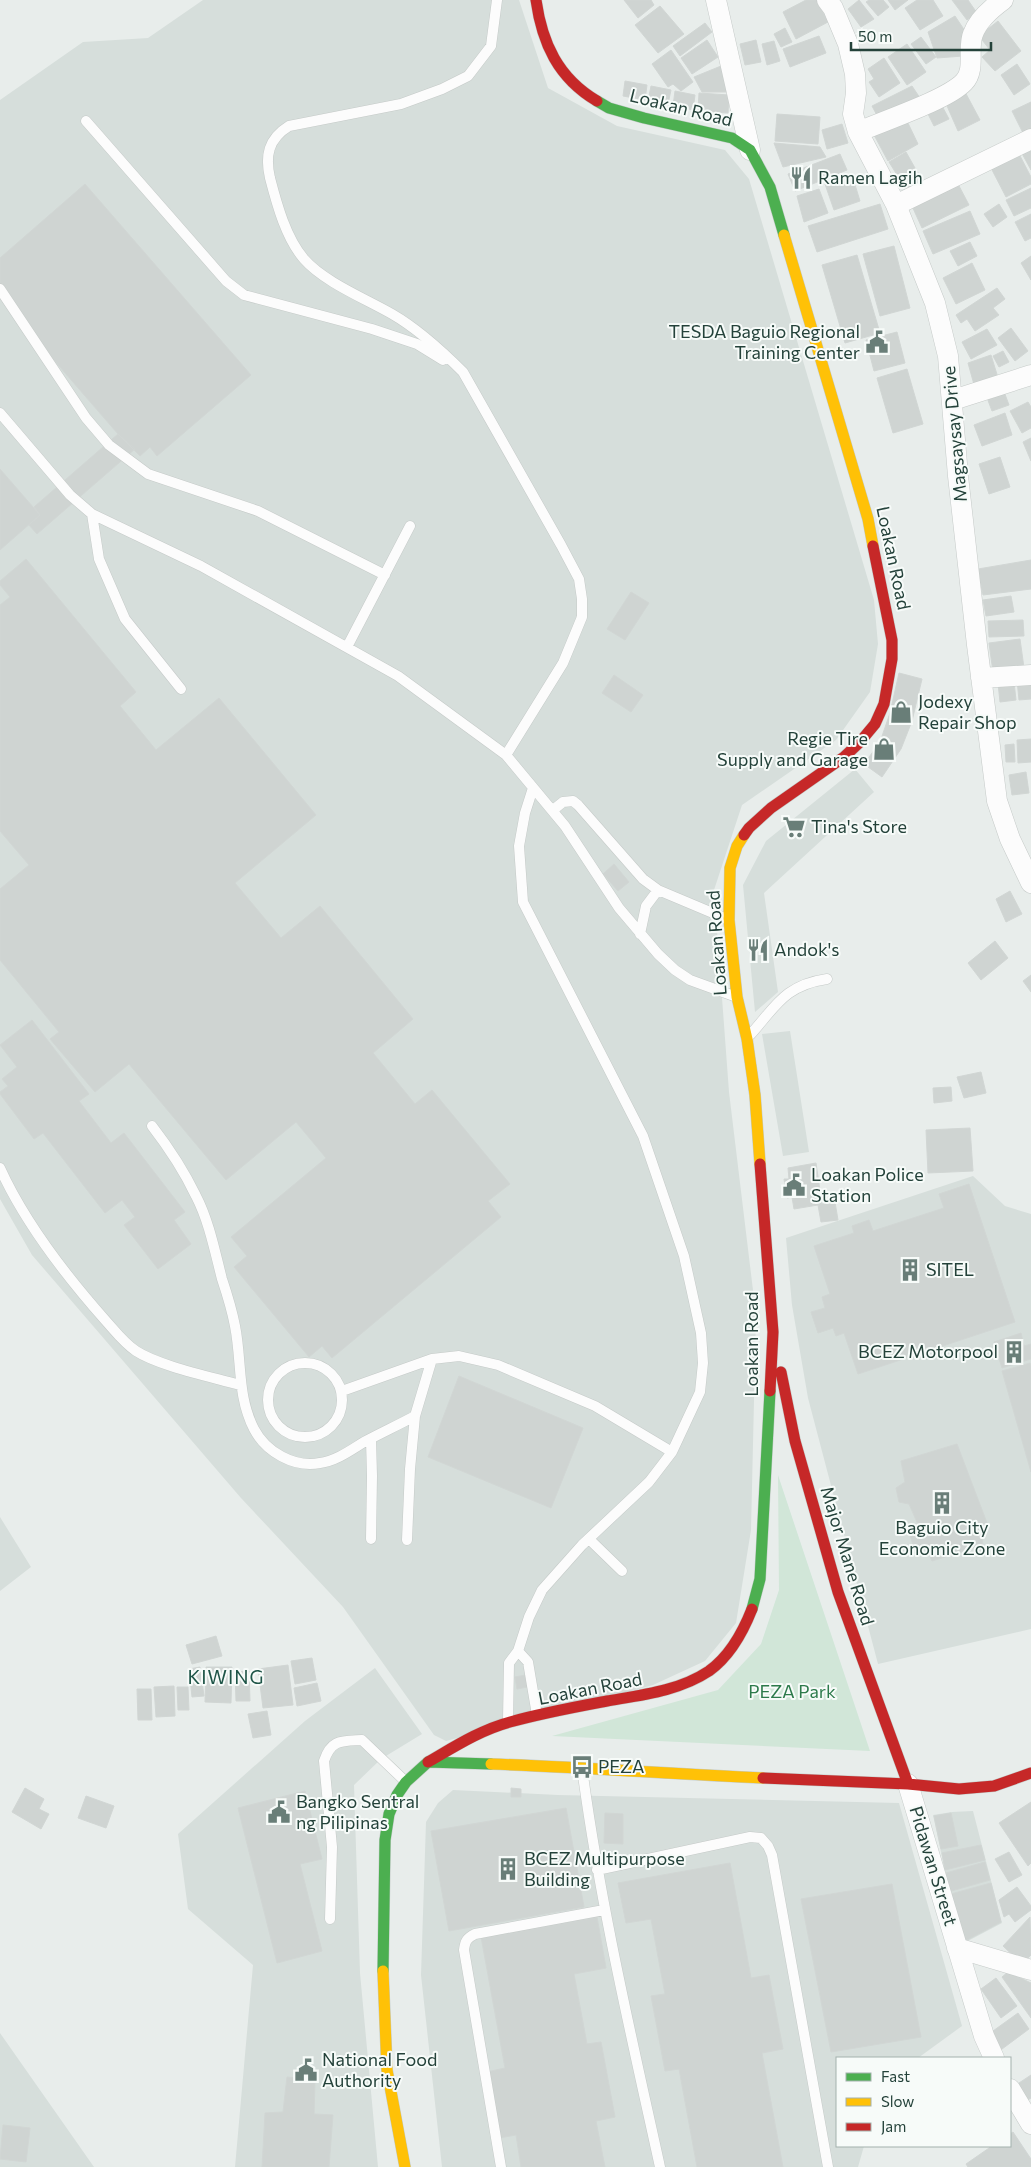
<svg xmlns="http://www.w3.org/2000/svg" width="1031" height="2167" viewBox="0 0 1031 2167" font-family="Commissioner,sans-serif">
<rect width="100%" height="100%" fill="#e8edeb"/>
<path fill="#d6dedb" d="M203,0H519L548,88L617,126L725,150L749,179L874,600L878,644L870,692L836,740L742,805L714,890L729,1092L756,1315L751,1530L736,1623L705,1661L653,1685L446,1741L434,1735L343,1607L241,1498L32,1255L0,1199V100L83,42L148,38Z
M855,769L874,792L764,893L778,992L755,1012L743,885L766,841Z
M790,1031L809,1152L783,1156L762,1034Z
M973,1176L1005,1206L1031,1214V1629L878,1664L808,1398L792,1305L786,1238Z
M0,1517L31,1567L0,1591Z
M375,1668L422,1734L381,1759L354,1785L360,1973L378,2167H235L253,1965L188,1909L178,1834L305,1721Z
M453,1790L558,1795L899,1803L962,2026L918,2058H837V2146H864L858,2167H442L421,1975L426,1822L438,1803Z
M973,1811L1002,1923L964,1943L947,1880L933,1815L952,1812Z
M0,2033L94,2167H0Z"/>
<path fill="#d1e6d8" d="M778,1475L870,1751L552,1736L718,1690L761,1644L779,1590Z"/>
<path fill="#cfd4d2" stroke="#d1d6d4" d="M624,0H651L654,5L638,18Z
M806,0H817L828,22L796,39L783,12Z
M859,0L874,19L861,27L848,9Z
M869,0H883L889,7L878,16L866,2Z
M888,0H908L895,10Z
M917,0H933L943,16L920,30L905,8Z
M952,0H968L977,13L967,20Z
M660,6L684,34L658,53L635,25Z
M955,16L965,31L963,56L937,58L928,32Z
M998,21L1021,51L995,71L982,57L990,50L979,36Z
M705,23L712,32L680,56L673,46Z
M785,28L792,42L781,47L774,34Z
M819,36L826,53L790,67L783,49Z
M921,37L936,57L926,64L911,44Z
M707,40L718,57L692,74L681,58Z
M756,40L761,62L745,65L740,44Z
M774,41L780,61L767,65L762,44Z
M907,44L926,72L907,85L888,57Z
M671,50L693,82L681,91L673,84L668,87L652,64Z
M884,58L900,83L879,97L869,82L874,79L868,69Z
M1017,64L1030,84L1014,95L1001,75Z
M721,66L727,92H702L694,77Z
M625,81L647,85L645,100L623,96Z
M651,86L671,90L668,104L648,101Z
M912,86L920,98L879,119L872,106Z
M964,90L980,120L958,131L944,99Z
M675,91L695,95L693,110L673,106Z
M699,93L729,95L728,113L698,111Z
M1031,102V130L1023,133L1012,111Z
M941,104L949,119L934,126L926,110Z
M777,114L820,117L818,144L775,141Z
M906,119L918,144L888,161L873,133Z
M842,124L848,143L827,149L822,130Z
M1031,141V170L1019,148Z
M774,143L820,147L826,157L783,167Z
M1017,150L1031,177V184L1006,197L989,164Z
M906,152L915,168L899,178L889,162Z
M840,154L847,170L795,191L788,174Z
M916,169L926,188L909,197L899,178Z
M852,175L860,201L834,210L825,184Z
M85,184L251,375L157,456L150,447L140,456L118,434L0,298V258Z
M958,184L969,205L922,228L912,206Z
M1031,188V208L1014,216L1006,200Z
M819,189L828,213L804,222L797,196Z
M880,204L888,229L817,252L808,226Z
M999,204L1007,217L993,227L984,214Z
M970,211L980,234L933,254L923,231Z
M1031,214V238L1025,241L1015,222Z
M970,242L977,256L958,266L950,251Z
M894,246L910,308L880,316L863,254Z
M857,255L880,333L845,343L822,265Z
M1031,256V280L1021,263Z
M972,263L985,290L956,304L943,278Z
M997,288L1005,299L993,308L999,315L975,331L967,319L961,323L956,315Z
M1011,328L1028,351L1015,361L998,338Z
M987,329L997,345L971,359L962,342Z
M897,332L905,363L874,371L866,340Z
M1003,351L1009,362L999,367L993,356Z
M991,355L999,381L975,388L968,363Z
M907,369L923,424L893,433L877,378Z
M1003,389L1009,405L992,411L986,395Z
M1028,402L1031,407V428L1022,433L1010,411Z
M1005,413L1012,435L982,446L974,425Z
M118,434L135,449L37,534L29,525L40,515L34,507Z
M1031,438V461L1023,442Z
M1000,457L1010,487L989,494L979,464Z
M0,469L40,515L0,550Z
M26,559L136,692L120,706L156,750L219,698L316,815L235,883L281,938L320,906L413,1019L373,1053L415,1104L432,1090L510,1184L488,1201L501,1217L332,1358L322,1346L309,1357L234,1267L247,1256L231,1237L326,1158L296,1122L226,1180L129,1064L95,1092L50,1039L59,1032L0,960V889L29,865L0,831V605L10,597L0,585V581Z
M1031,560V589L983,595L978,569Z
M631,592L649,603L625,640L607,629Z
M1011,596L1014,612L986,616L983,600Z
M1023,620L1024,636L989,637L988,621Z
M1020,639L1024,668L993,672L989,643Z
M899,673L922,679L912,721L901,749L882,777L864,764L880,742L890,713Z
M614,675L643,695L631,712L602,693Z
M1031,679V699L1019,700L1017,680Z
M1014,682L1016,700L1000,702L998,683Z
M1031,739V762L1018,763L1017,740Z
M1014,744L1015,762H1006L1005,745Z
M1026,772L1029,793L1012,795L1009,775Z
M614,864L629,882L618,891L603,874Z
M1010,891L1022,914L1006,922L996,899Z
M995,941L1008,958L981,980L968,963Z
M1031,975V992L1023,981Z
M32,1020L89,1094L79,1101L111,1143L124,1133L185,1212L174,1220L191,1244L158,1269L124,1225L135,1217L122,1200L105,1213L43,1133L34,1139L0,1094V1092L8,1086L2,1079L17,1067L0,1045Z
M981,1072L986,1093L964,1098L957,1077Z
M951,1087L952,1101L934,1103L933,1088Z
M970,1128L973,1171L928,1173L926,1130Z
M816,1163L822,1204L835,1202L838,1220L821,1222L818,1205L794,1209L792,1197L787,1198L784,1179H789L788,1168Z
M969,1184L1015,1322L858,1374L844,1333L836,1336L833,1328L818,1333L811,1312L825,1308L822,1297L830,1294L814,1246L854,1233L852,1226L869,1220L873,1231L944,1208L939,1194Z
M1021,1333L1024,1346L1031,1344V1359L1002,1368L994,1342Z
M1030,1363L1031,1367V1472L1002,1371Z
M459,1376L583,1428L551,1508L428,1457Z
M957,1444L989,1528L981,1532L983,1545L932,1561L926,1547L913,1545L910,1535L919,1527L909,1504L899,1502L896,1488L905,1482L901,1461Z
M216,1636L222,1656L192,1664L186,1645Z
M312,1658L316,1680L295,1684L291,1661Z
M288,1665L293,1705L263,1708L258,1669Z
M200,1667L204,1696L192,1697L189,1669Z
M206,1667H232L231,1703L205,1702Z
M249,1671L250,1701H236L235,1672Z
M526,1675L527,1687L517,1689L515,1677Z
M317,1683L321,1701L297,1706L294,1688Z
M174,1686L175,1716L156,1717L154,1687Z
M177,1687H188L189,1710H178Z
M137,1689H151L152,1720H138Z
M267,1711L271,1735L253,1738L248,1714Z
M25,1788L44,1799L39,1809L49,1814L41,1829L12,1812Z
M511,1788L521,1789V1797H511Z
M305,1791L322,1859L300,1864L322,1951L277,1963L238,1808Z
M86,1796L114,1806L106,1828L78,1818Z
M1031,1802V1863L1028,1866L999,1823Z
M566,1808L584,1907L449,1931L431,1831Z
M605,1813L623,1814V1844L604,1843Z
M951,1813L958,1846L941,1849L934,1816Z
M981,1845L985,1860L945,1870L942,1853Z
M1009,1852L1022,1875L1009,1882L995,1859Z
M985,1862L990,1880L951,1891L946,1873Z
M730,1863L751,1978L769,1975L783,2049L762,2053L783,2167H697L679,2069L665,2071L651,1996L665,1994L651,1919L626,1923L618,1883Z
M991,1883L1001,1922L965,1941L951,1894Z
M892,1884L921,2037L831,2052L801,1899Z
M1017,1887L1031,1906V1910L1015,1922L1009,1914L1004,1917L999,1900Z
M597,1917L606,1968L574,1974L587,2044L601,2042L615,2117L596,2121L605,2167H521L516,2135L499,2138L487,2072L505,2068L481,1937Z
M1030,1917L1031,1955L1022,1964L1003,1946Z
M1008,1972L1031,1983V2018L1002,1977Z
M996,1978L1017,2006L1001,2018L981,1989Z
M1018,2013L1029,2029L998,2052L986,2036Z
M1031,2075V2098L1023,2103L1013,2087Z
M287,2077L315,2080L314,2114L333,2115L329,2167H262L265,2113L283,2112Z
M3,2125L30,2128L26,2162L0,2159Z
M1013,2132L1031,2159V2167H968L966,2164L992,2146H1010V2134Z"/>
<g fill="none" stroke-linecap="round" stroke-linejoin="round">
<defs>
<path id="lane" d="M497,0L491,46L468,76L442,89L401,104L289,126C268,139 265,156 270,178C277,205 286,238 304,259C324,282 366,299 392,314C418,329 442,351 463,372L561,545L579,579L582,599V617L563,663L506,755
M86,121L226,281L244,295L372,329L417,344L443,360
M0,289L86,418L109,445L148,474L258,511L385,575
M0,413L70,495L92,514L201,566L398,676L506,755L565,826L619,908L658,954L675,970L690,980L734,996
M92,514L99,559L125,619L181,689
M347,647L410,526
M553,810L563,802L573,801L578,805L643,879L658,890L727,919
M640,934L646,906L658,890
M750,1035C776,1006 785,985 827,979
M152,1126C169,1148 184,1171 196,1196C209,1221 215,1252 222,1279C227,1294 232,1310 235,1326C242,1361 237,1396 254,1429C266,1452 294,1468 320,1463C336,1461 351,1450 364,1442C381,1433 398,1425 415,1416
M0,1168C24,1221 67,1277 106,1321C115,1331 124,1343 136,1351C159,1366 212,1377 240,1385
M268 1400a37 37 0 1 1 74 0a37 37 0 1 1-74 0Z
M342,1391L432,1359L459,1356L498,1365L595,1406L672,1452
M371,1439L372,1476L371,1539
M589,1539L622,1571
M407,1540L410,1469L415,1416L432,1359
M518,1651L528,1662L537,1715
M508,1721L509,1663L518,1651L529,1617L542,1590L582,1545L649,1482L672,1452L700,1392L703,1363L701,1333L684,1256L643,1136L523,902L519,846L525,813L533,788
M582,1768C600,1903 631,2035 660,2167
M597,1870L750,1837L761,1838L768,1846L772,1855L828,2167
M330,1919L332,1847L324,1761C331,1739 342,1741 362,1740L405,1781
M501,2167L464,1950C465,1941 467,1938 475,1934L604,1910"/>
<path id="street" d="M716,0L750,150
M827,0L833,8L848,44L855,74L856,93L853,114L858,132L896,205L935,303L948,356L958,476L977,645L997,801L1010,839L1031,883
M858,132C883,121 947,100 964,82C976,70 967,48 973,34C978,20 992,8 1003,0
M896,205L1031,139
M953,400L1031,375
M981,678L1031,675
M908,1784L984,2036L994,2058
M957,1948L1031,1970
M1010,2089L1031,2124"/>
<path id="fast" d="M597,101L609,108L644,118L732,138L750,150L770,187L784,235
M752,1609L760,1579L770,1391
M383,1971L385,1840L389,1814L397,1795L406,1782L428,1762L491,1764"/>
<path id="slow" d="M784,235L868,519L873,546
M744,835L737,846L730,868L729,920L737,997L747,1039L755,1095L760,1164
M491,1764C582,1767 672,1774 763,1778
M383,1971L387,2070L405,2167"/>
<path id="jam" d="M536,0C542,43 558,78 597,101
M744,835L749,828L771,808L844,757L860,742L875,724L884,704L892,659V640L873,546
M760,1164L773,1332L770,1391
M781,1372L795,1441L838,1592L908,1784
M428,1762C454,1747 480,1730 510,1722C542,1713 575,1707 607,1701C642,1695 679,1691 709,1671C730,1656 743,1632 752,1609
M763,1778L908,1784L959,1789L994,1786L1031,1773"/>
</defs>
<use href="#lane" stroke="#c5cac8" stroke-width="11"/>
<use href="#street" stroke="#c5cac8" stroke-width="21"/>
<use href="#fast" stroke="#c3cbc8" stroke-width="12"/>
<use href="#slow" stroke="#c3cbc8" stroke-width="12"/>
<use href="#jam" stroke="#c3cbc8" stroke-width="12"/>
<use href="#lane" stroke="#fcfcfc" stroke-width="10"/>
<use href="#street" stroke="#fcfcfc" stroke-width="20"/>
<use href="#fast" stroke="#4caf50" stroke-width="11"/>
<use href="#slow" stroke="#ffc107" stroke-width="11"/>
<use href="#jam" stroke="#c62828" stroke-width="11"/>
</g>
<defs>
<symbol id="restaurant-bare" viewBox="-9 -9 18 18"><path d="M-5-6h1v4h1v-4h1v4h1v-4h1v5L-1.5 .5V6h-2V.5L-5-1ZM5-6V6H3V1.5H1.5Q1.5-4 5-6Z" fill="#697e78" stroke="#f7fbf9" stroke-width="2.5" paint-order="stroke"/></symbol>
<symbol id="civic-bare" viewBox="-9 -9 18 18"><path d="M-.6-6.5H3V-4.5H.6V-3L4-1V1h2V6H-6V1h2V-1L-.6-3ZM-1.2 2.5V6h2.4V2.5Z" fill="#697e78" stroke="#f7fbf9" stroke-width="2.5" paint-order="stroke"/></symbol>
<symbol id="shop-bare" viewBox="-9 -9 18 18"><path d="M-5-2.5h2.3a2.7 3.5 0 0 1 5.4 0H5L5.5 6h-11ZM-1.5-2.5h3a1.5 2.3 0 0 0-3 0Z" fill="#697e78" stroke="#f7fbf9" stroke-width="2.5" paint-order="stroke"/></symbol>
<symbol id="supermarket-bare" viewBox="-9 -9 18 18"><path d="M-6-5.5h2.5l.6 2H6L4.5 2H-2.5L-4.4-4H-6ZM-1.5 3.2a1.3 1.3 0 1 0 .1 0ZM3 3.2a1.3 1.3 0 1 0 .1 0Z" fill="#697e78" stroke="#f7fbf9" stroke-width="2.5" paint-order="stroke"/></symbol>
<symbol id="building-bare" viewBox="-9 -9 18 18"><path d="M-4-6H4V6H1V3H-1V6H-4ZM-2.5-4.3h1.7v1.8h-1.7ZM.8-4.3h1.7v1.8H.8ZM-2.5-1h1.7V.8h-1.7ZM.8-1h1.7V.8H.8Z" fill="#697e78" stroke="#f7fbf9" stroke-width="2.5" paint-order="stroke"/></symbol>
<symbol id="bus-bare" viewBox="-9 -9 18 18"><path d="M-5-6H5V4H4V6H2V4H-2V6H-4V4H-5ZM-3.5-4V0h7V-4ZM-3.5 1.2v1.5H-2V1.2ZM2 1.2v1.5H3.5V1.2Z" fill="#697e78" stroke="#f7fbf9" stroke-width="2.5" paint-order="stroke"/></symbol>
</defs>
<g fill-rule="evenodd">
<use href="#restaurant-bare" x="785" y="162" width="32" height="32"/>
<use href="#civic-bare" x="861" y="326" width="32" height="32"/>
<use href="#shop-bare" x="885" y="696" width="32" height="32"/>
<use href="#shop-bare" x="868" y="733" width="32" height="32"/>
<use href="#supermarket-bare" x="778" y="811" width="32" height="32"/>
<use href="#restaurant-bare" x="742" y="934" width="32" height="32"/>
<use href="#civic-bare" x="778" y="1169" width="32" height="32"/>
<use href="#building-bare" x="894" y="1254" width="32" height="32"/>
<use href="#building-bare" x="998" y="1336" width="32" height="32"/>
<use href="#building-bare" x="926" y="1487" width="32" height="32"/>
<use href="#bus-bare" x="566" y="1751" width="32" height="32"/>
<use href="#civic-bare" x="263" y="1796" width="32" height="32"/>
<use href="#building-bare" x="492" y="1853" width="32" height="32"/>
<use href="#civic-bare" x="290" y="2054" width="32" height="32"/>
</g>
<g text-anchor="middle" stroke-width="4" stroke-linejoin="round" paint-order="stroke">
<g font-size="18" fill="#24423a" stroke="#f7fbf9">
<text transform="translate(681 108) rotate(14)" y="6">Loakan Road</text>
<text transform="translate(955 434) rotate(-95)" y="6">Magsaysay Drive</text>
<text transform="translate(893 558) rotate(78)" y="6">Loakan Road</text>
<text transform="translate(717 943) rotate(-94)" y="6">Loakan Road</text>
<text transform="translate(752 1344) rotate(-90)" y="6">Loakan Road</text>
<text transform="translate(847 1556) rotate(73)" y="6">Major Mane Road</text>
<text transform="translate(590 1689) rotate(-11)" y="6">Loakan Road</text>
<text transform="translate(933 1866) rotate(73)" y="6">Pidawan Street</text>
</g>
<g font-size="18" fill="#24423a" stroke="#f7fbf9" text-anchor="start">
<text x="818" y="184">Ramen Lagih</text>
<text x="860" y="338" text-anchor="end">TESDA Baguio Regional<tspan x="860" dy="21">Training Center</tspan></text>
<text x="918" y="708">Jodexy<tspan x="918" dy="21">Repair Shop</tspan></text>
<text x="868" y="745" text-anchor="end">Regie Tire<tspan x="868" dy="21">Supply and Garage</tspan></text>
<text x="811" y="833">Tina's Store</text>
<text x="774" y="956">Andok's</text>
<text x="811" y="1181">Loakan Police<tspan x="811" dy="21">Station</tspan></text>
<text x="926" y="1276">SITEL</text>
<text x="998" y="1358" text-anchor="end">BCEZ Motorpool</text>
<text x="942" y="1534" text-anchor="middle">Baguio City<tspan x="942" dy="21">Economic Zone</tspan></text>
<text x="598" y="1773">PEZA</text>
<text x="296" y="1808">Bangko Sentral<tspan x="296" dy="21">ng Pilipinas</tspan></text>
<text x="524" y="1865">BCEZ Multipurpose<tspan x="524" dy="21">Building</tspan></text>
<text x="322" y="2066">National Food<tspan x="322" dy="21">Authority</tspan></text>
</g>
<g font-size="18" fill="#2d7a4b" stroke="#f7fbf9">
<text x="792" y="1698">PEZA Park</text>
</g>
<g font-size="19" letter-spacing="1" fill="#1f5548" stroke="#f7fbf9">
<text x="226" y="1684">KIWING</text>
</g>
</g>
<rect x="836" y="2057" width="175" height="90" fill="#f7fbf9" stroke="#a3b1ad"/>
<rect x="846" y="2073" width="25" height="8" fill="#4caf50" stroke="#a3b1ad"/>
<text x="881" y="2082" font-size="15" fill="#24423a">Fast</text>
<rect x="846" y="2098" width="25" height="8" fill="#ffc107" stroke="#a3b1ad"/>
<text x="881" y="2107" font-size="15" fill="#24423a">Slow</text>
<rect x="846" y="2123" width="25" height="8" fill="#c62828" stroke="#a3b1ad"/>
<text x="881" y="2132" font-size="15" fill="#24423a">Jam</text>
<path d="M851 42v8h140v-8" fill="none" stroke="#24423a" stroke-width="2.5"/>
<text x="858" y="42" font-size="15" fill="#24423a" stroke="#f7fbf9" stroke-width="4" paint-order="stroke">50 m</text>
</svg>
